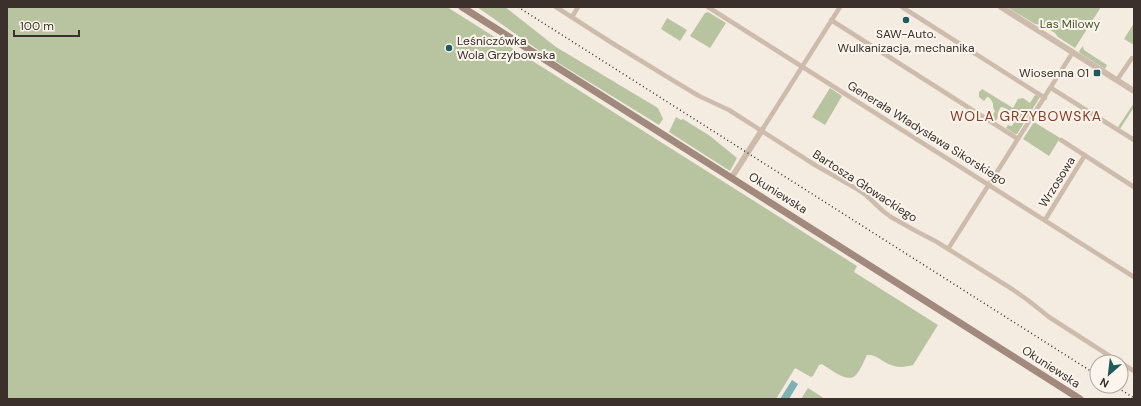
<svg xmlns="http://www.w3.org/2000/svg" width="1141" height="406" viewBox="0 0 1141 406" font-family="'DM Sans',sans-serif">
<rect width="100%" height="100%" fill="#f4ebe1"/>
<path fill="#b8c4a0" d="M7,7H447L857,266L854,272L938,325L913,365C906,367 898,368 891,365C882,362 877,354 867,355C864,361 861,369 856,375C848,384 830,369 822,364L819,365L813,376L811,377L795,368L776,399H7Z
M477,7H505L556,47L658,108L663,119L659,125L547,56Z
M1007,7H1101L1075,48L1058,37L1055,33L1042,25L1035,24Z
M708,12L726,23L710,48L690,36L705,13Z
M667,18L687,30L680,41L661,29Z
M1134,23V45L1124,39Z
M1083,46L1084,50L1107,65L1105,69L1080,53L1079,51Z
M830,88L842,96L825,125L812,117Z
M982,89L1013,108L1018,99L1023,98L1030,103L1035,95L1040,97L1017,134H1015L1006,128L1008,125L1011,126H1012L1015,119L1011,115V112L1005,108L1001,107C1000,109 998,111 998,113C997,117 999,118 995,121L991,119L995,111C991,105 996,103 988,97H987L984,101L979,97V92Z
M1134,103V107L1120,129L1118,127Z
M676,117L681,120L683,119L710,136L737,158L730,171L669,132Z
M1034,122L1060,138L1049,156L1023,139Z
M808,388L825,399H801Z"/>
<path fill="#7fb0b2" d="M792,380L798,384L789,399H780Z"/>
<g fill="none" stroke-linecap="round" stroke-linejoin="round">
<path stroke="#cdbbac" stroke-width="4.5" d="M556,7L612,43L674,81L699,96L729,110L815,165L857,189L867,196L883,211L891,217L914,230L937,242L1012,289L1029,301L1049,317L1119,362
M708,7L1134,277
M902,7L1045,98
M572,17L578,7
M831,20L1018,139
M1117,80L1132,58
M1051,88L1134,140
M762,130L840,7
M1061,140L1134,187
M1045,220L1085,155
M948,249L1073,52
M1121,363L1134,371"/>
<path stroke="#cdbbac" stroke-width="6" d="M1001,7L1134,91
M732,177L762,130"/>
<path stroke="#a18a7d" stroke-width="7" d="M462,7L1080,399"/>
<path stroke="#3b302b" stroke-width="1.5" stroke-dasharray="1 3" stroke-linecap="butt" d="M518,7L1097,375
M1115,386L1134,398"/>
</g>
<g fill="#1f5a5e" stroke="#fbf5ee" stroke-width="1.5">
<circle cx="906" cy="20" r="4"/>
<circle cx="449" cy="48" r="4"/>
<rect x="1093" y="69" width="8" height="8" rx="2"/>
</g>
<g text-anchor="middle" stroke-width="4" stroke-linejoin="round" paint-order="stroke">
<g font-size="12" fill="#4a5a2e" stroke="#fbf5ee">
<text x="1070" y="28">Las Milowy</text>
</g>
<g font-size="12" fill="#3b302b" stroke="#fbf5ee">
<text x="906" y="38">SAW-Auto.<tspan x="906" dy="14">Wulkanizacja, mechanika</tspan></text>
<text x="457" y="45" text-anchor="start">Leśniczówka<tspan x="457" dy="14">Wola Grzybowska</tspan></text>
<text x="1089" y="77" text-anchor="end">Wiosenna 01</text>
</g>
<g font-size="12" fill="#3b302b" stroke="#fbf5ee">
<text transform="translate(927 133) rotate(32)" y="4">Generała Władysława Sikorskiego</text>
<text transform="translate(1057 182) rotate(-58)" y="4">Wrzosowa</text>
<text transform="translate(865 186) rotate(33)" y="4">Bartosza Głowackiego</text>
<text transform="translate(778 193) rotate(32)" y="4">Okuniewska</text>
<text transform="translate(1051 367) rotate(33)" y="4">Okuniewska</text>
</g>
<g font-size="14" letter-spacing="1" fill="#8c3b22" stroke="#fbf5ee">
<text x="1026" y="121">WOLA GRZYBOWSKA</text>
</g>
</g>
<rect width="1141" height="406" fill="none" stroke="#3b302b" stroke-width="16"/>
<g transform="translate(1109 374) rotate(208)"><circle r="19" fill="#fbf5ee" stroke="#aea6a0"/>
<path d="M0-3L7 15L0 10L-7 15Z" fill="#1f5a5e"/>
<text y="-6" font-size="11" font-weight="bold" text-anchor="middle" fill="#3b302b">N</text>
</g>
<path d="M14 30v6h65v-6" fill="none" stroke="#3b302b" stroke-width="2"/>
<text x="20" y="30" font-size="12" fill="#3b302b" stroke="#fbf5ee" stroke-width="3" paint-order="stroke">100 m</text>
</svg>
